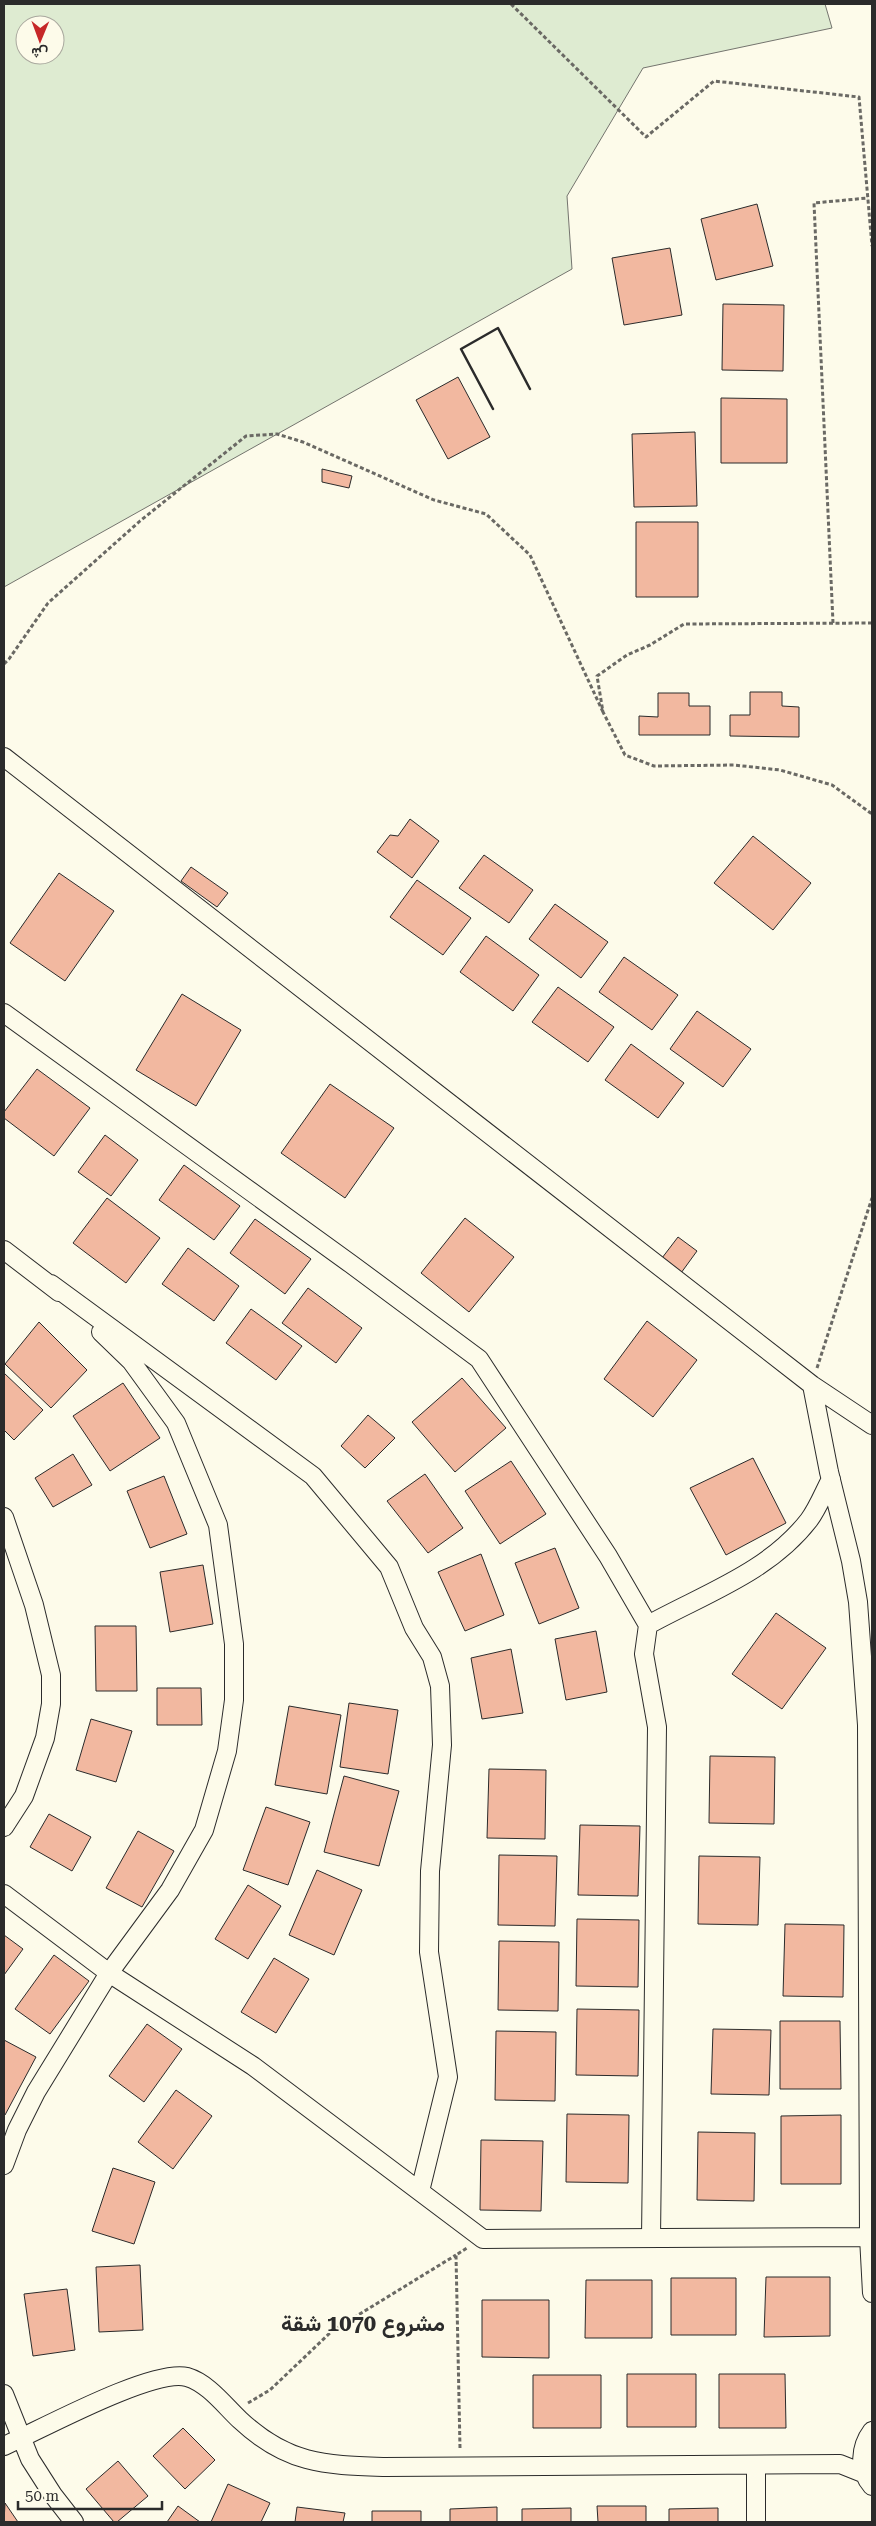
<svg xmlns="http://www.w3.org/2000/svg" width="876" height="2526" viewBox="0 0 876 2526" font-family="'Roboto Serif',Vazirmatn,serif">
<rect width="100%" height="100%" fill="#fdfbea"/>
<path fill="#deebd1" stroke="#74746e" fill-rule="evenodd" d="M4,4H825L832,28L643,68L567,196L572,269L4,587ZM25,25H55V55H25Z"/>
<path fill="#f2b8a0" stroke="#2b2b2b" d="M757,204L773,266L716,280L701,219Z
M670,248L682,315L624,325L612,258Z
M723,304L784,305L783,371L722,370Z
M458,377L490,437L448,459L416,400Z
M721,398L787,399V463H721Z
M695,432L697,506L634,507L632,434Z
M322,469L352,476L349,488L322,482Z
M636,522H698V597H636Z
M750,692H782V706L799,707V737L730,736V715H750Z
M658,693H689V706H710V735H639V716L658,717Z
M410,819L439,841L412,878L377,852L390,835L398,836Z
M753,836L811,883L773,930L714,883Z
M484,855L533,890L509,923L459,888Z
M191,867L228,893L217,907L181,881Z
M59,873L114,911L65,981L10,943Z
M417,880L471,918L443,955L390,917Z
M555,904L608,942L581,978L529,939Z
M486,936L539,975L513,1011L460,972Z
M624,957L678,995L652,1030L599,992Z
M558,987L614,1027L588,1062L532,1022Z
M182,994L241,1030L196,1106L136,1070Z
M697,1011L751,1049L723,1087L670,1049Z
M631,1044L684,1083L658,1118L605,1080Z
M37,1069L90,1108L54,1156L4,1118V1112Z
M330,1084L394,1128L345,1198L281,1153Z
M105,1135L138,1160L111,1196L78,1172Z
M184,1165L240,1206L214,1240L159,1200Z
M107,1198L160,1238L126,1283L73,1243Z
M465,1218L514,1257L469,1312L421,1273Z
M255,1219L311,1259L285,1294L230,1253Z
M678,1237L697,1251L681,1273L662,1258Z
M188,1248L239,1286L214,1321L162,1284Z
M308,1288L362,1328L336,1363L282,1323Z
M251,1309L302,1346L276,1380L226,1343Z
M647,1321L697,1360L653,1417L604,1379Z
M39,1322L87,1370L51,1408L5,1364Z
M4,1373L43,1410L14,1440L4,1430Z
M462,1378L506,1428L455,1472L412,1422Z
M123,1383L160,1438L110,1471L73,1416Z
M368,1415L395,1438L365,1468L341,1446Z
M73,1454L92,1485L53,1507L35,1478Z
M753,1458L786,1523L726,1555L690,1488Z
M511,1461L546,1514L500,1544L465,1491Z
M425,1474L463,1528L428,1553L387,1501Z
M164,1476L187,1534L150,1548L127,1491Z
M555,1548L579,1608L539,1624L515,1563Z
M481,1554L504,1615L465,1631L438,1572Z
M203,1565L213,1624L170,1632L160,1572Z
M776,1613L826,1648L782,1709L732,1674Z
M95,1626H136L137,1691H96Z
M596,1631L607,1692L566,1700L555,1639Z
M511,1649L523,1713L482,1719L471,1658Z
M157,1688H201L202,1725H157Z
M349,1703L398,1710L388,1774L340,1767Z
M289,1706L341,1715L327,1794L275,1785Z
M91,1719L132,1731L116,1782L76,1770Z
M710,1756L775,1757L774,1824L709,1823Z
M489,1769L546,1770L545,1839L487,1838Z
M344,1776L399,1791L379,1866L324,1852Z
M266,1807L310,1822L288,1885L243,1870Z
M49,1814L91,1837L72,1871L30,1847Z
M580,1825L640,1826L638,1896L578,1895Z
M138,1831L174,1851L142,1907L106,1888Z
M499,1855L557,1856L555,1926L498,1925Z
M699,1856L760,1857L758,1925L698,1924Z
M317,1870L362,1890L334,1955L289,1935Z
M248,1885L281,1906L248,1959L215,1939Z
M577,1919L639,1920L638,1987L576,1986Z
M785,1924L844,1925L843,1997L783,1996Z
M4,1935L23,1949L4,1975Z
M499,1941L559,1942L558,2011L498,2010Z
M54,1955L89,1981L50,2034L15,2009Z
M274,1958L309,1979L276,2033L241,2012Z
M577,2009L639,2010L638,2076L576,2075Z
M780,2021H840L841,2089H780Z
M147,2024L182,2049L144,2102L109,2076Z
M713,2029L771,2030L769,2095L711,2094Z
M496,2031L556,2032L555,2101L495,2100Z
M4,2040L36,2057L5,2115L4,2114Z
M176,2090L212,2116L173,2169L138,2142Z
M567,2114L629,2115L628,2183L566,2182Z
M841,2115V2184H781V2116Z
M698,2132L755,2133L754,2201L697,2200Z
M481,2140L543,2141L541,2211L480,2210Z
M113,2168L155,2182L134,2244L92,2231Z
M140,2265L143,2330L99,2332L96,2267Z
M766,2277H830V2336L764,2337Z
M671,2278H736V2335H671Z
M586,2280H652V2338H585Z
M67,2289L75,2350L33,2356L24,2294Z
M482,2300H549V2358L482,2357Z
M627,2374H696V2427H627Z
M719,2374H785L786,2428H719Z
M533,2375H601V2428H533Z
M183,2428L215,2460L185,2489L153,2456Z
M118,2461L148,2496L117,2522H114L86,2489Z
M228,2484L270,2503L261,2522H211Z
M5,2503L18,2522H4Z
M178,2506L200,2522H167Z
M597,2506H646V2522H598Z
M297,2507L345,2513L343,2522H295Z
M497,2507V2522H450V2509Z
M571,2508V2522H522V2509Z
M718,2508V2522H669V2509Z
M372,2511H421V2522H372Z"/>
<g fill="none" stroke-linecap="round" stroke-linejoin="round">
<defs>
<path id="street" d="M4,757L812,1385L872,1425
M4,1013L351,1264L479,1359L608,1556L648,1625L644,1654L657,1727L651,2238
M4,1250L59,1292
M51,1284L313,1476L389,1567L414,1628L432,1657L440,1686L442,1745L430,1871L429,1952L448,2077L420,2191
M812,1385L829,1472L851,1561L858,1602L867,1725L869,2237L872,2293
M4,1517L34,1605L51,1675V1704L45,1738L24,1796L4,1827
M648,1625C704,1594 769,1572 809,1520C818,1508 824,1492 831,1479
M4,1894L109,1973L253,2066L483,2239L872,2237
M4,2165L17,2130L36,2092L109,1973L170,1890L204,1830L227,1751L234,1700V1644L218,1525L176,1423L131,1361L101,1332
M4,2394L30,2459L53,2495L74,2522
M872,2431C860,2447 858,2470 872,2486
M4,2446C40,2430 153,2368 187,2377C208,2383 225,2406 240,2420C287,2464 324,2465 384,2467L840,2464L865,2474
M756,2465V2522"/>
</defs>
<use href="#street" stroke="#2b2b2b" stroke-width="20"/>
<path stroke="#6a6964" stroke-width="3" stroke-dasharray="4 2.5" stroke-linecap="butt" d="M511,4L646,137L714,81L859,97L872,246
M833,623L814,203L868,198
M872,623L684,624L650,645L627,655L597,676L603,712L625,755L654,766L734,765L780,770L832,785L872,814
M4,664L9,659L48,603L140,521L246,436L277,434L303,442L434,500L486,514L530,555L603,712
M817,1368L872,1198
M248,2403L270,2390L332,2331L456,2255
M460,2448L456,2255L467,2248"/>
<use href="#street" stroke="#fdfbea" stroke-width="18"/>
<path stroke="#2b2b2b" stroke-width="2.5" d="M493,409L461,349L498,328L530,389"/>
</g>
<g text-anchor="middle" stroke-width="4" stroke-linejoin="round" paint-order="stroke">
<g font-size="22" font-weight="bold" fill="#2b2b2b" stroke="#fdfbea">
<text x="363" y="2331">مشروع 1070 شقة</text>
</g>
</g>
<rect width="876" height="2526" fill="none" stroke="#2b2b2b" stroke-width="10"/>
<g transform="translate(40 40) rotate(181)"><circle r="24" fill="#fdfbea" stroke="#a9a89e"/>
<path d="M0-4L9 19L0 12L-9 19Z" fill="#c62828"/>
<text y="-8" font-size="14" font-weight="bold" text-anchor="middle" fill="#2b2b2b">ش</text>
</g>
<path d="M18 2501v8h144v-8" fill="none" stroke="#2b2b2b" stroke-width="2.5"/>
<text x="25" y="2501" font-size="15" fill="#2b2b2b" stroke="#fdfbea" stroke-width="4" paint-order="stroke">50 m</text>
</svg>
